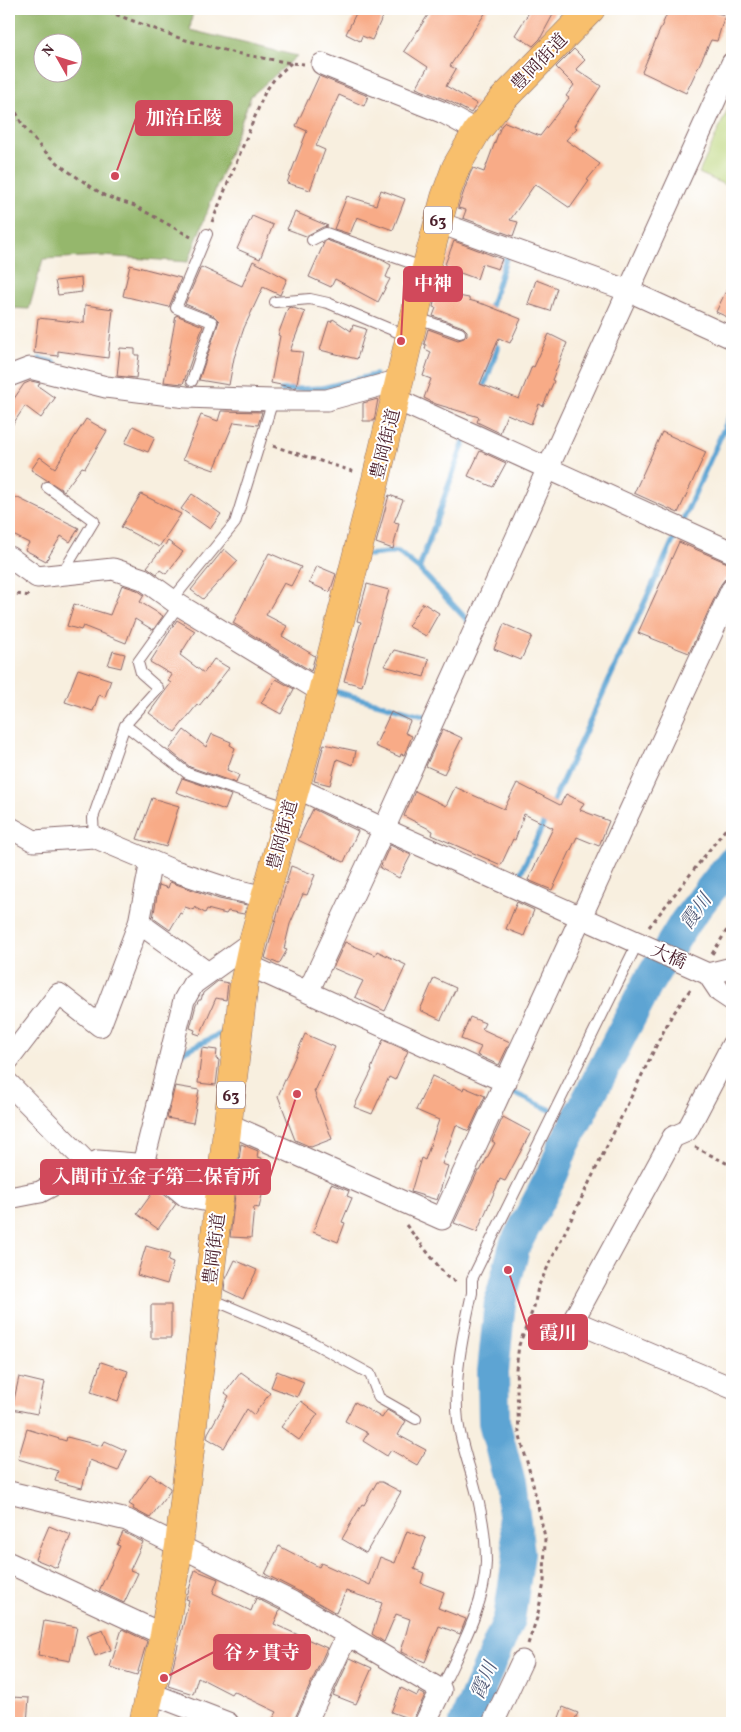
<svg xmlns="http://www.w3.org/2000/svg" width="741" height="1732" viewBox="0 0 741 1732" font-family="Vollkorn,'Noto Serif JP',serif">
<rect width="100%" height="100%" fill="#fff"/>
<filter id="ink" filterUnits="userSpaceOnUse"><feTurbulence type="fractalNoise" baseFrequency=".02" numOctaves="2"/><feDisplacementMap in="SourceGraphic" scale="10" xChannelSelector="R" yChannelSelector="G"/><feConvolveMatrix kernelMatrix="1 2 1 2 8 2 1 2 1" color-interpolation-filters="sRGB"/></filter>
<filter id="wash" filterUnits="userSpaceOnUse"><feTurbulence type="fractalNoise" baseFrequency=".0096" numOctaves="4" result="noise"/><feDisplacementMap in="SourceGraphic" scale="20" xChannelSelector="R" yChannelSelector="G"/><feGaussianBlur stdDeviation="1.12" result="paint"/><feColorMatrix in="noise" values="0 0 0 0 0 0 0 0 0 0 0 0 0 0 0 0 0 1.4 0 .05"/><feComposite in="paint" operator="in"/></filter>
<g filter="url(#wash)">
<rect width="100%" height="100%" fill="#f8efdf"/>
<path fill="#bcd67c" stroke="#837a54" d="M732,100V188L699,173Z"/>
<path fill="#95b76c" stroke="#706b4c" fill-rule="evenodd" d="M9,9H193L190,30L297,56L251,96L188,262L103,256L43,259L29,309L9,308ZM42,42H72V72H42Z"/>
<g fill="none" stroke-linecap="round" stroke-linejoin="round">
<path stroke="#5da4d3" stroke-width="5.5" d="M489,312L508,252
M40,359L55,363
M282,390L323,388L375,375
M482,392L498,348L492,342
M681,524L732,411
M369,555L398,552L419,569L470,623
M419,569L466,436
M333,691L428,717
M550,808L677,532
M516,883L546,818
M176,1055L231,1029
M507,1090L577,1122"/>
<path stroke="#5da4d3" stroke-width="32" d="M465,1723L509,1619L519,1553L510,1484L494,1422L493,1372L500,1302L515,1245L553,1173L563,1147L648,983L685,922L732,862"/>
</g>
<g id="blocks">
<path fill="#f8ab87" d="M358,9H386L372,40L362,36L360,41L346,34Z
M432,9H488L450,66L456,69L446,86L477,104L471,113L449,101L416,88L428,67L404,51Z
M531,9H556L540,39L533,46L515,35Z
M669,9H699L725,15L717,41L711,40L686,93L642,72Z
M574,49L585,60L576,69L601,86L574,126L577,128L566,140L600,164L587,180L589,181L570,208L535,184L510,220L518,222L513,236L463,218L466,210L458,208L470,174L473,168L484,172L501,126L505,122L540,136L569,98L566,96L574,85L556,67Z
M319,76L368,96L364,106L339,95L316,146L325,150L310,190L287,183L307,131L296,126Z
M381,190L405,199L393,230L357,217L350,234L334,229L347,196L376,205Z
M295,212L328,226L323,227L306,236L287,229Z
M252,216L273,225L260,259L237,249Z
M326,240L382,260L391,265L386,277L390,279L378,302L335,279L331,287L309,277L324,243H322Z
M454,241L502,259L498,269L482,264L477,279L444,267Z
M253,261L287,279L280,295L263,287L244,328L234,358L229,385L199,380L219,321L214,316L185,304L201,267L242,286Z
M130,265L181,278L169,307L123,296Z
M81,278L82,292L58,295L55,281Z
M732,278V319L716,312Z
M536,280L557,288L550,311L528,304Z
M436,292L469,298V300L486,305L521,319L510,343L499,338L480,384L519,399L532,366L534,367L549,334L567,343L552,380L554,381L543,406L539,404L531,424L507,414L500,433L477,422L479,417L436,404L424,398L431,379L423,376L431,352L425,349L426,345L424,344L428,329L458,340L464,338L467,335V331L463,327L433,316L436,308L433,307Z
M85,305L113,309L108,358L58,351V356L34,353L38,318L84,323Z
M291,307L305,312L290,351L303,352L296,388L271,383L280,336L278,335L288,308Z
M176,315L203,326L183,384L164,382Z
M333,319L351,331L353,325L366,329L357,359L320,350L329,321L331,322Z
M120,348L135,349V355H139L136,378L117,376Z
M31,381L40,383L38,386L55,398L41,418L25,406L9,430V406L24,384Z
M378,399L374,421H363V403Z
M221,411L262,412L258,425L234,422L214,470L183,459L201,415L218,421Z
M86,419L107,431L85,468L82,467L64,491L31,470L40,457L55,468Z
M133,426L155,437L148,452L125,443Z
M662,432L706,452L678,513L634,493Z
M480,451L506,463L493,487L468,476Z
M141,494L181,514L159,547L121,527Z
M192,494L221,514L210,529L181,509Z
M389,495L403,500L394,522L399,523L393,549L376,543Z
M16,497L79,528L70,542L61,536L46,561L25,550L29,543L9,533V511Z
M168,541L183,552L166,574L160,570L157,574L147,567Z
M679,542L732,565V577L725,579L721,584L689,653L638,633Z
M224,549L238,561L203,599L191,590Z
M269,553L301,567L291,586L284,583L266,615L287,626L282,636L315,656L311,671L233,623Z
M317,566L336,574L330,592L309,583Z
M367,584L389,590L362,686L344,681L361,622L357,621Z
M122,585L137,590L144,595L140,602L163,616L153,630L135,619L126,643L83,626L81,630L67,626L74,604L110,615Z
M423,603L439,613L426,636L408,626Z
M177,620L195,631L180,655L204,673L214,659L229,668L199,706L197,705L175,732L149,713L171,683L168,681L172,675L150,662Z
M504,624L532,636L521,660L494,649Z
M394,650L429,659L424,677L384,666Z
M113,651L125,654L121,668L108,665Z
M78,669L111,680L105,697L99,695L93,711L65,702Z
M276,679L294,689L281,714L261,703Z
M391,712L410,721L405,733L412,736L404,755L401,754L400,757L375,746Z
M443,729L462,738L444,774L426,766Z
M184,730L206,747L212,734L231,742L230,745L235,748L227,770L239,775L236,783L190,767L169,750Z
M324,744L356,751L353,765L337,759L330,785L314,781Z
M182,778L231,795L225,810L176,792Z
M517,783L560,805L566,794L584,803L580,810L609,821L599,846L577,837L552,890L528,880L553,828L524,814L515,840L513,839L501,865L432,835L433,831L404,816L415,791L446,806L455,787L504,809Z
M152,798L179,806L166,847L137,839Z
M313,809L358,831L344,862L298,840Z
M390,845L411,855L399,878L380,868Z
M291,866L315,875L307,895L303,894L290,924L284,949L287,950L279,964L265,958Z
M170,882L219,899L247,905L244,914L228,911L226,914L207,909L205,913L194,907V910L185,907L182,914L180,913L170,930L153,918L159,885L168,888Z
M517,902L534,910L524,936L506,929Z
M345,942L375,955L377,951L406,965L385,1011L355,997L363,981L333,968Z
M434,978L456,988L441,1020L420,1010Z
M218,981L228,983L226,1000L216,998L200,1035L194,1033L195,1030L190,1028L196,1005L199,1000H201L203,993Z
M470,1017L485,1023L482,1029L510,1042L499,1065L477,1055L481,1047L461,1039Z
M305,1034L335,1047L315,1091H314L332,1139L311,1147L295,1140L278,1096Z
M383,1040L408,1051L395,1080L389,1077L372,1114L354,1107L372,1070L371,1069Z
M202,1048L217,1050L216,1059L219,1060L216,1085L198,1083Z
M432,1076L463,1090L464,1087L485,1096L469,1131L456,1125L442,1164L448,1166L437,1200L411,1192L421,1158L425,1160L439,1120L416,1110Z
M175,1086L199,1090L193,1123L167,1118Z
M503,1117L531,1132L505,1181L500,1179L477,1232L454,1223L478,1171H480L495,1143L492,1141Z
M241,1144L258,1151L257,1157L262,1158L256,1190L263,1191L259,1208L254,1207L251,1238L230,1237Z
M331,1184L349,1191L347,1196L352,1198L342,1222L345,1223L338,1242L313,1232Z
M156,1188L176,1204L158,1229L137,1214Z
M146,1246L170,1253L168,1261L173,1263L167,1284L137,1275Z
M235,1260L257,1270L243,1299L224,1290L225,1281Z
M151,1305H171V1338H151Z
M101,1362L128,1371L118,1401L91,1392Z
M277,1371L304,1382L297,1397L271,1387Z
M241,1372L270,1393L254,1415L247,1409L224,1448L207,1438L208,1433L229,1396L225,1393Z
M19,1377L44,1383L37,1414L12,1409Z
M301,1401L318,1414L299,1440L281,1427Z
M355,1402L382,1418L387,1410L406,1421L398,1435L426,1450L417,1465L391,1450L387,1456L363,1441L368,1433L345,1421Z
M27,1429L66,1441L67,1437L102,1446L105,1441L127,1451L118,1471L90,1460L82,1488L55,1481L58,1471L18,1459Z
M150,1474L170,1488V1491L150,1518L133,1509L134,1507L129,1504Z
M377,1482H382L401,1492L366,1553L342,1539L362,1504L364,1505Z
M49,1526L71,1535L57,1568L35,1559Z
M407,1531L426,1538L414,1569L424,1573L421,1583L444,1592L438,1608L466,1619L460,1634L439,1626L425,1662L401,1652L410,1619L396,1614L384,1642L372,1634L382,1603L346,1591L336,1613L298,1591L265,1574L279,1546L319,1567L321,1563L370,1585L380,1557L395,1563Z
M123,1532L143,1542L130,1570L138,1573L124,1603L99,1591L120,1546L117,1545Z
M195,1570L218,1579L213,1593L251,1611L256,1598L280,1610L274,1624L327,1648L295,1718L294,1723H270L277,1712L233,1691L231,1694L198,1677L193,1694L168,1686L189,1600L186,1599Z
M44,1621L77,1627L70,1661L38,1655Z
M122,1629L147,1641L137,1675L110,1667Z
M103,1630L111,1650L95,1656L87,1636Z
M350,1658L372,1668L356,1704L333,1695Z
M401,1688L417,1696L419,1692L425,1695L413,1720L391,1712Z
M11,1697L29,1698L27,1723H9Z
M563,1707L578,1713L573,1723H557Z"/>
</g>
</g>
<g filter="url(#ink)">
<use href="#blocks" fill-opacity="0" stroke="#87686a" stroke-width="1"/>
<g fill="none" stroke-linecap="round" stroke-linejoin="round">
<defs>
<path id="service" d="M312,240L326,233L425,268
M275,302L310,299L328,303L409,337
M415,317L460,333
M192,381L212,322L176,308L207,234
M47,487L94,521L62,574
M172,600L235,523L273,400
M125,725L158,688L141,673L138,662L179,605
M94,837L93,818L125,725L187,773L289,808
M209,1298L308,1340L370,1374L379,1398L416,1419
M441,1690C459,1650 485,1607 486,1562C486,1538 482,1514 476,1491C470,1467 461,1445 458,1421C453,1379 463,1334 472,1293V1279L638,942"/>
<path id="minor" d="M322,64L444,113L477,131
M437,222L629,291L732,338
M9,376L30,368L106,387L186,397L273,400H327L400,380
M395,399L732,552
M9,557L37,577L113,569L143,579L179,605L322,692
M295,787L384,829L708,974L732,968
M9,827L34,841L94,837L172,870L223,887L265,897
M139,923L208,973
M248,965L506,1082
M708,974L720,992L732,1000
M308,992L384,829L732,63
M732,1045L687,1131L673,1137L573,1321L732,1388
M9,1059L59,994L100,1026L139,923L151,861
M9,1084L90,1166
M228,1124L442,1219L732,589
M143,1164L184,1000L193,984L253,941
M9,1198L40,1192L98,1161L148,1165L187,1197L219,1203
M9,1492L127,1520L292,1602L441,1690L425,1723
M9,1563L164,1635
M150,1693L228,1723
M306,1723L347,1635
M493,1723L522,1661"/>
<path id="primary" d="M143,1723L164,1635L179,1546L244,983L253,941L322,692L376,479L426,268L445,197L456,167L477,131L503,99L591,9"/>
</defs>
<use href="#service" stroke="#87686a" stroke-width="12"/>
<use href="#minor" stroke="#87686a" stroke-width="23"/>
<use href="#primary" stroke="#87686a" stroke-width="29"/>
<path stroke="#87686a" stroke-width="3" stroke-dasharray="4 4" stroke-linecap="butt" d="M101,9L182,39L235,53L291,63L304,64
M9,98L22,124L42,149L65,169L105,196L135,206L191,237
M212,222L265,92L275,78L291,63
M273,446L355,472
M9,593L30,596
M649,927L732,821
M712,954L732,922
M695,1147L732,1166
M406,1225L447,1277L458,1283
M528,1644L537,1618L544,1583L545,1537L532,1480L519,1433L516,1369L519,1345L534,1307L538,1287L659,1040L671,1017L692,987"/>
<use href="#service" stroke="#fff" stroke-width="10"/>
<use href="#minor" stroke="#fff" stroke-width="21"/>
<use href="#primary" stroke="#f8bf6c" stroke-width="28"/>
</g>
</g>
<g text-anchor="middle" stroke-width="4" stroke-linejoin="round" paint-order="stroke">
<g fill="#fff" stroke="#80626b" stroke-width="1">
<rect x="424" y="206.5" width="28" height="27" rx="4"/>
<rect x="217" y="1081.5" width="28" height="27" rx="4"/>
</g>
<g font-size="16" font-weight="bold" fill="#4a1f2b">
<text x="438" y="226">63</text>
<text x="231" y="1101">63</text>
</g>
<g font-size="18" fill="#4a1f2b" stroke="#fff">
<text transform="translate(539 62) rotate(-46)" y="6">豊岡街道</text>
<text transform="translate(385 444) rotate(-76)" y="6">豊岡街道</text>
<text transform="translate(282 835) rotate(-75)" y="6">豊岡街道</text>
<text transform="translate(669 956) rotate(24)" y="6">大橋</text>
<text transform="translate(214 1249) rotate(-83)" y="6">豊岡街道</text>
</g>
<g font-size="19" font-style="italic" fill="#535b77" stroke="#fff">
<text transform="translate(695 911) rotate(-54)" y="7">霞川</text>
<text transform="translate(483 1680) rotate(-67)" y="7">霞川</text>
</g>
</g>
<path fill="none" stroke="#d1495b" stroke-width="2" d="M115 176L136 118M401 341L404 284M297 1094L270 1177M508 1270L529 1332M164 1678L214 1652"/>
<g fill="#d1495b" stroke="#fff" stroke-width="2">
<circle cx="115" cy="176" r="5"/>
<circle cx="401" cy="341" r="5"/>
<circle cx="297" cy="1094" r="5"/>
<circle cx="508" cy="1270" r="5"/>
<circle cx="164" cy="1678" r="5"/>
</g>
<g fill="#d1495b" stroke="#d1495b" stroke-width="2">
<rect x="136" y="101" width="96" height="34" rx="5"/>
<rect x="404" y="267" width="58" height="34" rx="5"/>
<rect x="41" y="1160" width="229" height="34" rx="5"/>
<rect x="529" y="1315" width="58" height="34" rx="5"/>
<rect x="214" y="1635" width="96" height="34" rx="5"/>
</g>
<g font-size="19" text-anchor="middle" font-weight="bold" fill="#fff">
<text x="184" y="124">加治丘陵</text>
<text x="433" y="290">中神</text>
<text x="156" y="1183">入間市立金子第二保育所</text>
<text x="558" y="1339">霞川</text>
<text x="262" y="1659">谷ヶ貫寺</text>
</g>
<rect width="741" height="1732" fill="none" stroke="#fff" stroke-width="30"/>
<g transform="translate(58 58) rotate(309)"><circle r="24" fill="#ffffff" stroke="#b7a5aa"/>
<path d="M0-4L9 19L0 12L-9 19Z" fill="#d1495b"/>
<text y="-8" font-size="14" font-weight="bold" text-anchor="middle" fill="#4a1f2b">N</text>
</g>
</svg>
